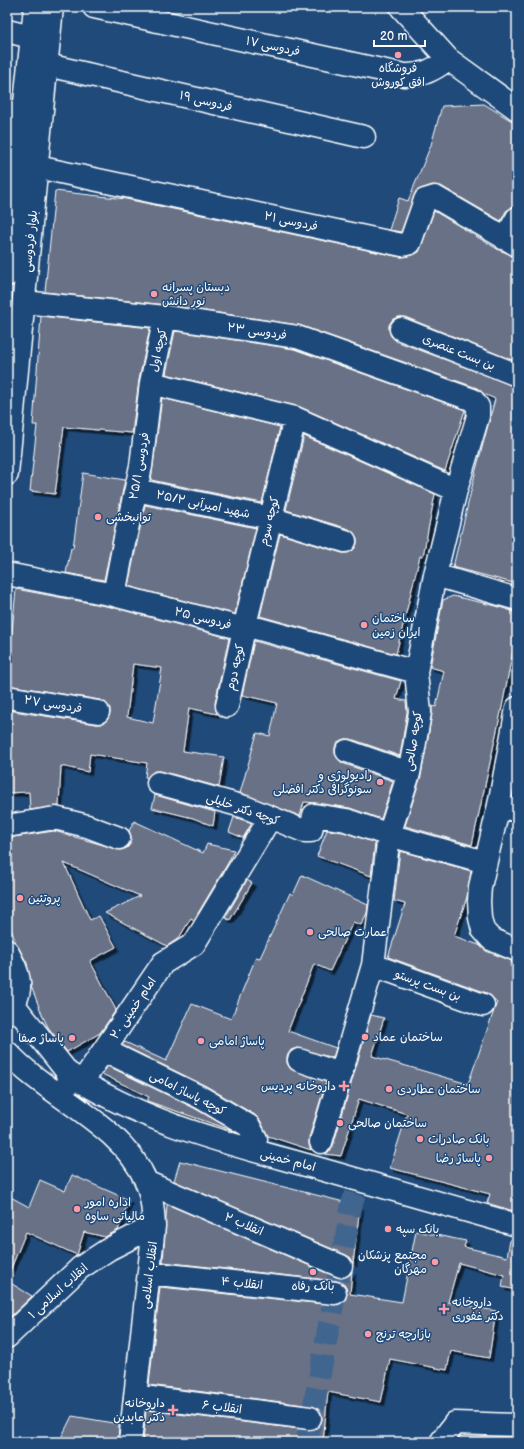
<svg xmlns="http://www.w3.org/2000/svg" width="524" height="1449" font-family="'Balsamiq Sans','Playpen Sans Arabic',sans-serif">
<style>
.building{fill:#677186;stroke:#fff;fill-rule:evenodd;filter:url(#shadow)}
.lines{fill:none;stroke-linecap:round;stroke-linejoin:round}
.minor-tunnel{stroke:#41658e;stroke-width:22;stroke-dasharray:22 11;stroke-linecap:butt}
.minor-casing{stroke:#fff;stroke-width:25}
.major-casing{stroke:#fff;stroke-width:25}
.minor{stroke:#1f4a7a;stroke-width:22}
.major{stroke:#1f4a7a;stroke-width:22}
.poi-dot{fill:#ff9aa2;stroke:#1f4a7a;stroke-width:1.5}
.labels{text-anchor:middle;stroke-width:3;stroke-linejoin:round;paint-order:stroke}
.street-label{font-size:12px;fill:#fff;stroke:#1f4a7a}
.poi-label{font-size:12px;fill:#fff;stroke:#1f4a7a;text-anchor:start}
</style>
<defs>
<filter id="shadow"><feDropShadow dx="3.5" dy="3.5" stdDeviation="0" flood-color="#0009"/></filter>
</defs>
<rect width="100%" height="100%" fill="#1f4a7a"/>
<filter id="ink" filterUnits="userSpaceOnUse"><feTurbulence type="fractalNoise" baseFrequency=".025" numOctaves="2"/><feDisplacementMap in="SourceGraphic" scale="8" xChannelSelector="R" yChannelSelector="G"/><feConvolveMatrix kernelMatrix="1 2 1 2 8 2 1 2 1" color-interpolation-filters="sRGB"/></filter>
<g filter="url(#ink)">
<path class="building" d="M484,104L517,124V200L513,207L506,211L501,221L441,186L432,185L416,191L401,232L389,230L399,198L408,201L431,145L442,106Z
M55,191L126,199L400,257L413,255L419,252L434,211L499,250L517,257V362L405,317H399L393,319L389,325V330L391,336L396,341L517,387V584L453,567L476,470L495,399L484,394L477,388L299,325L166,305L45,292Z
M41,316L150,328L139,380L132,433L64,427L55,494L30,491L37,425H33Z
M175,331L294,349L465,410L445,471L300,407L166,374Z
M162,398L280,427L262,503L151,480Z
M304,436L435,494L423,556H420L396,654L260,616L280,534L342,553H348L353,550L357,544V538L354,533L349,529L286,510Z
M83,473L125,480L104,580L66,573L71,548H73Z
M145,505L256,528L235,614L128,586Z
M16,589L111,607L229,638L215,703L217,714L189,708L183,751L224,757L219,787L161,771H154L147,778L145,777L147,763L90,754L88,772L61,766L59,806L30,810L29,792L8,793L7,710L96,724H102L107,720L110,714V708L106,703L100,700L7,685ZM133,664L162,668L153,723L127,717Z
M453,596L496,606L512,611L517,615V630L501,712L472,845L405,826L421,776L432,714V706L436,707L444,671L430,667L443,600Z
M254,641L401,681L396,699L406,701L407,712L400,756L351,739H344L339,741L335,747V754L338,759L342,763L393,781L381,819L350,808L316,803L304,802L300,816L240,793L257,733L270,736L277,703L242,695Z
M155,795L215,812L213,826L193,818L152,808Z
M234,817L252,823L243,838L229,832Z
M134,821L203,853L207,844L234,850L228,863L194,920L191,918L179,938L167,946L105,913L140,896L64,863L90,920L99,916L116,947L90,961L116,1010L100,1033L67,1052L48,1027L43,1017L31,986L27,963L16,943L7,918V838L54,831L121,850L127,848L131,843V836L129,831Z
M327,830L343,832L375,843L371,876L317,856Z
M400,851L471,871L467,897L454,936L479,945L486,951L512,961L510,966L517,968V1212L487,1203L490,1194L390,1168L407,1114L359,1099L341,1156L325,1154L330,1151L333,1146L371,1015L384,1018L372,1056L468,1084L497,1002L487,993L388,957L405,904L394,901Z
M302,875L368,905L367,913L361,925L353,922L330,971L314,964L288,1031L336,1048L333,1058L297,1048L291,1050L287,1056V1063L290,1068L326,1082L309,1138V1145L311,1150L268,1136L260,1120L255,1115L206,1086L122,1045L125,1042L166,1061L192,1004L231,1019L256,957L260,958L290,893L293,895Z
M247,880L252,883L230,920L225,918Z
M108,1066L194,1108L234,1131L147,1101L149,1097L102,1074Z
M180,1161L360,1206L353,1264L351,1258L346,1255L174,1181Z
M72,1175L129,1200L118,1230L105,1237L84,1232L77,1255L26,1232L7,1278V1195L29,1207L40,1180L65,1191Z
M167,1204L336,1277L343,1278L349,1276L352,1271L350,1294L402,1302L416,1231L466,1241L464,1247L507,1257L510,1240L517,1241V1290L502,1287L504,1275L459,1263L448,1302L496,1311L489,1358L451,1351L447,1370L390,1359L381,1402L328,1392L323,1442H143L146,1410L308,1430H314L320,1426L322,1419L321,1413L318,1408L312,1406L149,1385L160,1287L334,1305H340L345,1301L347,1294L346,1288L343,1283L336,1281L163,1262Z
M7,1281L32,1296L7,1320Z
M72,1416L119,1424L118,1442H59Z"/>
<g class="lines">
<path class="minor-tunnel" d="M307,1442L352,1204L359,1180"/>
<defs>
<path id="minor" d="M94,7L404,75C422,76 434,70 448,59
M401,7L448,59L517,109
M7,31L31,37
M47,65L364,137
M7,110L24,113
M37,167L402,245L410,243L425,200L435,197L517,245
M505,239L517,218
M24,302L165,317L297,337L473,400L478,407V416L456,490L435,575L416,672L420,712L414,748L409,773L389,835L373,965L321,1142
M401,329L517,375
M151,383L295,418L456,490
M136,490L270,518L345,541
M7,574L114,595L244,629L245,625L416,672
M435,575L517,599
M114,595L125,538L141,466L151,383L165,317
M245,625L295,418
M7,697L98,712
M227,706L244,629
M517,708L499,805L480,887L479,901L480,918L483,930L491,939L517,950
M347,751L409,773
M158,783L245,807L304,831H311L314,815L346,820L389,835L485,862
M499,805L517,811
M7,826L55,818L87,826L119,838
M373,965L483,1005
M14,1005L68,1073L69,1081L66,1087
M104,1050L200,1097L249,1126L256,1139L252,1150
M7,1052C48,1097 121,1123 146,1181C152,1195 153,1211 154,1226L130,1442
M299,1060L340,1074
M68,1073C143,1123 227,1143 313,1167C381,1186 449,1205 517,1225
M82,1082L163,963L194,944L270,818
M146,1182L341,1266
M149,1273L335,1293
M7,1337L80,1268L109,1249L154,1226
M135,1396L310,1418
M441,1442L455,1423L517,1425"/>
<path id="major" d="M7,275L35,7
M7,474L52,7
M7,951C19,974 27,991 7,1013"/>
</defs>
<use href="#minor" class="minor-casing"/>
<use href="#major" class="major-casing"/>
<use href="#minor" class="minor"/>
<use href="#major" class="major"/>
</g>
</g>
<g class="poi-dot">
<circle cx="398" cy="55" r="4"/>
<circle cx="154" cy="294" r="4"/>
<circle cx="98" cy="517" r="4"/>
<circle cx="364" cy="625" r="4"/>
<circle cx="380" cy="782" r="4"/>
<circle cx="20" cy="898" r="4"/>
<circle cx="310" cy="932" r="4"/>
<circle cx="365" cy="1037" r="4"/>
<circle cx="72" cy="1038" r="4"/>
<circle cx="201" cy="1041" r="4"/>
<path d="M342 1080h4v4h4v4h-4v4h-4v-4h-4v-4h4z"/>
<circle cx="389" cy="1089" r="4"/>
<circle cx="340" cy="1123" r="4"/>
<circle cx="420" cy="1139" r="4"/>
<circle cx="489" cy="1158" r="4"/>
<circle cx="77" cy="1209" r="4"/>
<circle cx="388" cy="1229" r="4"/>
<circle cx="435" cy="1262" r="4"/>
<circle cx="313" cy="1272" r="4"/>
<path d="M442 1303h4v4h4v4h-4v4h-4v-4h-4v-4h4z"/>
<circle cx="368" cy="1334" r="4"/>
<path d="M171 1404h4v4h4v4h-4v4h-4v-4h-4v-4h4z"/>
</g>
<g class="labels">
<g class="street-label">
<text transform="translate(273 46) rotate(12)" y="4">فردوسی ۱۷</text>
<text transform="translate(206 101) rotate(13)" y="4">فردوسی ۱۹</text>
<text transform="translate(291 221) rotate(12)" y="4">فردوسی ۲۱</text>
<text transform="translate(30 241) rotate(-84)" y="4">بلوار فردوسی</text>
<text transform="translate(257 331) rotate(8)" y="4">فردوسی ۲۳</text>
<text transform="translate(158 350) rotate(-78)" y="4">کوچه اول</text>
<text transform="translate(459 352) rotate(22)" y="4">بن بست عنصری</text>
<text transform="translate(139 466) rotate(-80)" y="4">فردوسی ۲۵/۱</text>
<text transform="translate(203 504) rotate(12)" y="4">شهید امیرآبی ۲۵/۲</text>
<text transform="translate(269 521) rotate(-76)" y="4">کوچه سوم</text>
<text transform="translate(203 618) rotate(14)" y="4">فردوسی ۲۵</text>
<text transform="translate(235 667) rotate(-77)" y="4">کوچه دوم</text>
<text transform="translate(53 704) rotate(9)" y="4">فردوسی ۲۷</text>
<text transform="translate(413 741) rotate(-81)" y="4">کوچه صالحی</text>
<text transform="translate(243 809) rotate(19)" y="4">کوچه دکتر خلیلی</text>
<text transform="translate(428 985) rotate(20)" y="4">بن بست پرستو</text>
<text transform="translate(133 1008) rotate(-56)" y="4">امام خمینی ۲۰</text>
<text transform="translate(188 1093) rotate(27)" y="4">کوچه پاساژ امامی</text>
<text transform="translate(288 1160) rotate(15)" y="4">امام خمینی</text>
<text transform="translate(244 1224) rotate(23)" y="4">انقلاب ۲</text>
<text transform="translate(149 1275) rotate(-83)" y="4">انقلاب اسلامی</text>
<text transform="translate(242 1283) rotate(6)" y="4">انقلاب ۴</text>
<text transform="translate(58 1291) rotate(-42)" y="4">انقلاب اسلامی ۱</text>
<text transform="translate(222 1407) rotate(7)" y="4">انقلاب ۶</text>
</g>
<g class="poi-label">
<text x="398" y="72" text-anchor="middle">فروشگاه<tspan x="398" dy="14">افق کوروش</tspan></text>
<text x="162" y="291">دبستان پسرانه<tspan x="162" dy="14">نور دانش</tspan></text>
<text x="106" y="521">توانبخشی</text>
<text x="372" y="622">ساختمان<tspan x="372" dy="14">ایران زمین</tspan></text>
<text x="372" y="779" text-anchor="end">رادیولوژی و<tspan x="372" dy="14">سونوگرافی دکتر افضلی</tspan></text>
<text x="28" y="902">پروتئین</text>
<text x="318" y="936">عمارت صالحی</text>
<text x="373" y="1041">ساختمان عماد</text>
<text x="64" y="1042" text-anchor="end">پاساژ صفا</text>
<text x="209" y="1045">پاساژ امامی</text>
<text x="336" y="1090" text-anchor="end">داروخانه پردیس</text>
<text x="397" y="1093">ساختمان عطاردی</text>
<text x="348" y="1127">ساختمان صالحی</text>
<text x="428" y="1143">بانک صادرات</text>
<text x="481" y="1162" text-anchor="end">پاساژ رضا</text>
<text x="85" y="1206">اداره امور<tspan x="85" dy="14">مالیاتی ساوه</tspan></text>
<text x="396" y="1233">بانک سپه</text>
<text x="427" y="1259" text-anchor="end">مجتمع پزشكان<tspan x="427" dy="14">مهرگان</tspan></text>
<text x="313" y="1290" text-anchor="middle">بانک رفاه</text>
<text x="452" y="1306">داروخانه<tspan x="452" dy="14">دکتر غفوری</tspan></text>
<text x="376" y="1338">بازارچه ترنج</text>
<text x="165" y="1407" text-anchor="end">داروخانه<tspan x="165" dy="14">دکتر عابدین</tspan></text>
</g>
</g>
<rect width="524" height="1449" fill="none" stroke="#1f4a7a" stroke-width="24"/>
<rect x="12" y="12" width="500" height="1425" fill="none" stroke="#fff" stroke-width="1.5" filter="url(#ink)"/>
<path d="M374 40v6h51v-6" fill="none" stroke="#ffffff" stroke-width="2"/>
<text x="380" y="40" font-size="12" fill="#ffffff" stroke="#1f4a7a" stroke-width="3" paint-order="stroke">20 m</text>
</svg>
